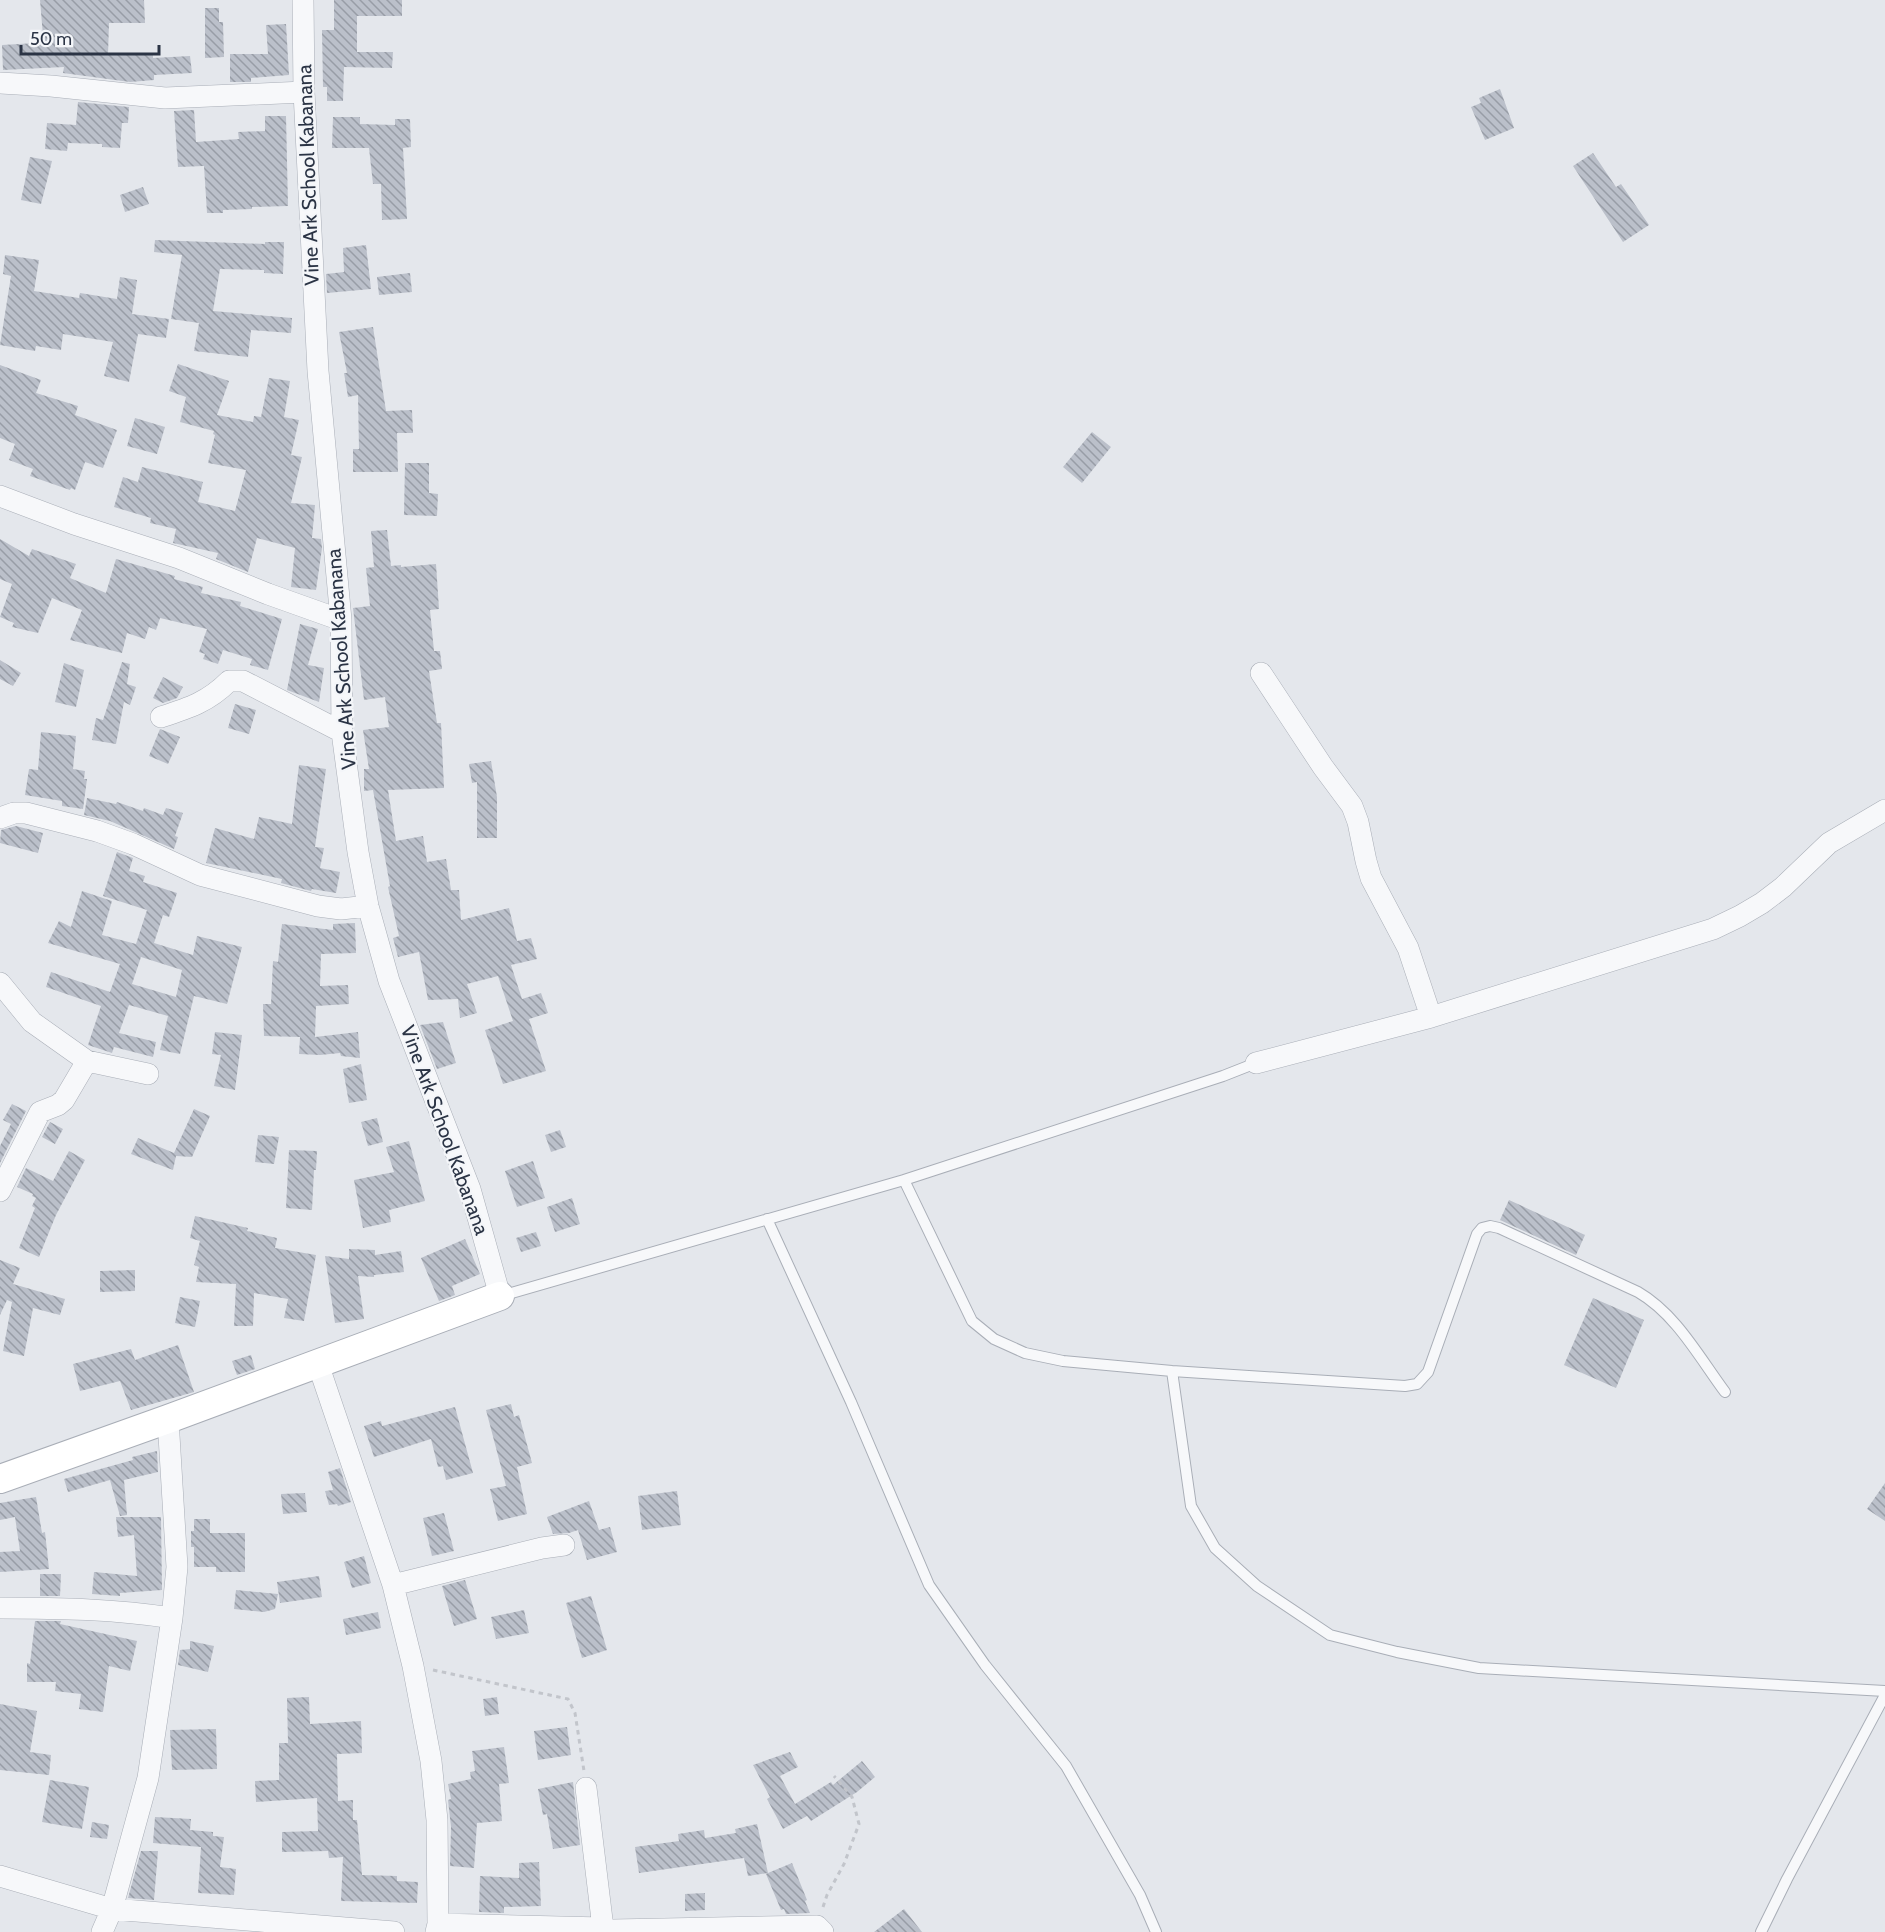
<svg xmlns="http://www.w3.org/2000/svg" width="1885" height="1932" font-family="Cabin,sans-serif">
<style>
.building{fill:url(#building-back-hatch);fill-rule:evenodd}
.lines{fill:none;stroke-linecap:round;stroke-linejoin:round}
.lane-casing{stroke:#a9aeb7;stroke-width:12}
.street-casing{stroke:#a9aeb7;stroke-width:22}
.secondary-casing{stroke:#a9aeb7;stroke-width:30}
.path{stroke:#c2c5cb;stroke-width:3;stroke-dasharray:4.5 4.5;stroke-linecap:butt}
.lane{stroke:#f7f8fa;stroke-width:10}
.street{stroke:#f7f8fa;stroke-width:21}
.secondary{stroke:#fff;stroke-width:28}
.labels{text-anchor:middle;stroke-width:4.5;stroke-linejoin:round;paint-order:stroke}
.street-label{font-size:20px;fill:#2b3445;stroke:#f4f6f9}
</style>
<defs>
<pattern id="building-back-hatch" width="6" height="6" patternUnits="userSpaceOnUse" patternTransform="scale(1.5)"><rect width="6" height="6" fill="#bbc0ca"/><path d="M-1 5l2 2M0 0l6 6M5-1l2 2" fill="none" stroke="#989da6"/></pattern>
</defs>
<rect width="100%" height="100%" fill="#e4e7ec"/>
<path class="building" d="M40,0H144L145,23H109L108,55L153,53V58L190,56L192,73L154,75V80L130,82L63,73L64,67L3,70L2,45L36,43V36H43Z
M334,0H402V16H357V52H393L392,68L344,67L343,101H327V87H323L322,30H334Z
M205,8H219V22H223L224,57L205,58Z
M286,24L289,75L251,78V82H230V54H268L266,25Z
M1500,89L1514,128L1485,140L1471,107L1481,103L1479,98Z
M78,102L129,107L128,123H122L120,148L102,147V144L68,143L67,151L45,149L47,123L76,125Z
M194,110L196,142L239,139L238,132L265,131V116H286L288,206L252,207V209L223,210V213H207L204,166L178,167L174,111Z
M333,117H360V124L395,125V119H410L411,147L403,148L407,219L382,220L381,184H373L369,148H332Z
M1593,153L1616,187L1621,184L1649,225L1623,242L1573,166Z
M30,157L52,161L41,204L21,200Z
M143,187L149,204L125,212L120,195Z
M155,240L265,244V242H284L283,274L264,273V270L220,269L213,311L292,318L291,333L251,330L248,357L194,351L199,323L171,319L182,255L154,252Z
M366,245L371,289L327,293L326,274L344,272L343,248Z
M5,255L39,260L34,291L79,298L80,293L117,299L120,277L137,280L132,314L169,319L166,338L138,334L129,382L104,376L113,342L63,334L61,350L36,346L35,351L0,345L11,276L3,274Z
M410,273L412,292L379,295L377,277Z
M373,327L386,411L412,410L413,433H397L398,472H353V449H359L358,395L348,397L344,373H347L339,332Z
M178,364L229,381L217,415L253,422L254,416L261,417L269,378L290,381L284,417L299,420L291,455L302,457L291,503L315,505L312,538L321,539L322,548L316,590L291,587L295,548L257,538L248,572L216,559L218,553L173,543L176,529L150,523L151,518L114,507L123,477L138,482L142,467L203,482L198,502L235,511L246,470L208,463L215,435L213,434L214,431L180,422L186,397L169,391Z
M0,365L41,380L36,393L78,406L75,415L117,430L103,468L85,462L75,490L71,488L70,490L30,476L33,469L9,460L15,444L0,438Z
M135,418L165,427L157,454L127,446Z
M1092,432L1111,447L1082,483L1063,467Z
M405,463H429V493L438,494L437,516L404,515Z
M387,530L391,566L401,565V567L436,564L439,609L430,610L434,651H440L442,669L429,671L437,723H441L444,788L388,790L396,841L423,836L427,862L446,859L451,890H459L461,920L509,908L517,941L531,938L537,959L511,965L522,999L541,993L548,1013L529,1019L546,1071L503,1084L485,1030L513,1021L498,976L467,984L477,1013L460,1018L458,999L428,1000L419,952L398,957L393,938L399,936L388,887L390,886L373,790L364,791V769H369L363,730L389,727L385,697L364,700L353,608L370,606L366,568L374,567L371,531Z
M0,539L29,556L32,549L76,564L70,578L106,593L116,559L175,576L174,579L203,587L201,593L241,602L240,606L282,619L268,670L250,665L252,659L223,650L218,664L203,659L205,654L199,652L207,629L160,618L156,630L149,627L145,639L127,633L122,653L70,640L82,610L52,598L38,633L12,627L14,623L0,617L12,584L0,579Z
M300,624L318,629L308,665L324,668L319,702L287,690Z
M0,660L21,673L13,686L0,679Z
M122,662L130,664L127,684L136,687L130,705L124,702L116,744L92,740L96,718L103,720Z
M64,663L84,670L76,707L55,702Z
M163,677L183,687L177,698L163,703L153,698Z
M235,704L256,710L249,734L228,728Z
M160,729L180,737L168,764L149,756Z
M41,732L76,736L73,769L85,771L84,779H87L83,809L62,806V801L25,795L29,769L38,770Z
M491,761L497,797V838H477V782L472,783L469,764Z
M299,765L326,769L315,847L324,848L320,868L340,872L336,893L312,889L311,891L281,883L282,879L206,863L215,828L254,839L259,817L292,824Z
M87,798L116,804L117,802L143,811L144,808L163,815L166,808L183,813L175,836L178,837L174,849L110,821L84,815Z
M16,826L43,833L38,853L0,843L1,830Z
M117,852L133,858L129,871L145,876L143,882L177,893L169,917L163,915L154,943L193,955L197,936L242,947L227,1004L194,996L180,1054L160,1050L168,1016L129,1005L119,1033L156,1042L153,1057L114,1047L112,1053L88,1045L101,1006L46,987L51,972L110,992L120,964L48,943L59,921L71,927L82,891L112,901L102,935L136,944L147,910L103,896ZM141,957L182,970L176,997L132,984Z
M355,923L356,953L321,954L320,986L348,985L349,1004L316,1006L315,1037L358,1032L360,1058L341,1056L340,1053L320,1055L299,1054L300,1037L264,1036L263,1004H271L273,961L278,962L282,924L333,930V924Z
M443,1022L456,1063L437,1069L420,1025Z
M215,1032L242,1035L235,1090L214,1086L221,1055L212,1054Z
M361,1064L367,1100L349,1103L343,1069Z
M12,1104L26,1111L0,1163V1146L11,1124L3,1120Z
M194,1109L210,1116L192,1157L176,1156L173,1170L131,1154L138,1138L174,1153Z
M377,1118L383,1142L368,1146L361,1122Z
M50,1122L63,1129L55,1144L42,1137Z
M560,1130L566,1147L551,1152L545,1135Z
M258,1135L279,1137L274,1164L255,1162Z
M409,1141L425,1201L389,1210L391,1222L363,1228L354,1180L394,1172L386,1147Z
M289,1150L317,1151L316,1170H314L312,1210L286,1208Z
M69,1151L85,1160L56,1215L39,1257L19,1248L35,1208L32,1206L36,1198L32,1196L33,1194L17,1187L26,1168L53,1181Z
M533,1161L545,1198L517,1207L505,1171Z
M572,1198L580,1224L555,1232L547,1207Z
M1509,1200L1585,1235L1576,1255L1500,1220Z
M195,1216L248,1228L247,1231L277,1238L275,1248L316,1255L304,1321L284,1318L288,1299L254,1293L253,1326H234L236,1284L196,1282L199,1267L194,1265L200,1241L190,1238Z
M536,1232L541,1246L521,1252L516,1238Z
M465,1239L480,1274L452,1286L455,1295L439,1301L421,1258Z
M349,1249L375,1250V1255L401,1251L404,1272L374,1275V1277L358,1276L364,1319L335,1323L325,1256L349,1259Z
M0,1260L20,1268L13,1284L65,1299L60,1315L33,1308L24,1356L3,1351L12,1302L7,1300L0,1315Z
M135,1270V1291L100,1292V1271Z
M180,1297L200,1301L195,1327L175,1323Z
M1593,1298L1644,1320L1616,1388L1564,1365Z
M178,1345L194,1392L131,1410L120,1381L80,1391L73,1364L131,1349L135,1360Z
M251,1355L255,1369L237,1375L232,1361Z
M511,1404L514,1417L519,1415L532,1463L517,1467L527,1514L498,1521L490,1489L506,1486L486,1410Z
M455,1407L473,1473L446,1480L443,1466L438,1467L431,1439L374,1457L364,1426L381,1421L382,1426Z
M157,1451L158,1472L124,1480L127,1515L120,1516L110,1480L68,1492L64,1479L133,1460L132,1457Z
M340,1468L351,1502L338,1506L337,1504L329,1505L325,1491L333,1490L328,1472Z
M1885,1483V1521L1867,1509Z
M677,1491L681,1525L642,1530L638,1496Z
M305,1493L307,1512L283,1514L281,1494Z
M36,1497L42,1533L45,1532L49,1569L0,1572V1552L20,1551L15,1517L0,1520V1503Z
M589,1501L599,1530L610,1527L617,1552L587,1560L578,1530L569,1533L553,1534L547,1517Z
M444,1513L454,1551L432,1556L423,1518Z
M116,1517H161L162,1590L120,1593V1596L92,1594L94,1572L137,1576L134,1535L118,1537Z
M194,1519H210V1533H245V1572H216V1567H194V1547H191V1531H194Z
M364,1556L371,1583L352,1588L344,1562Z
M40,1574H61L60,1596H40Z
M319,1576L322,1597L280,1603L277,1582Z
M465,1580L477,1619L454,1626L442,1586Z
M236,1590L278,1594L275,1609L264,1612L234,1609Z
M591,1596L607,1650L582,1658L566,1603Z
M524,1610L529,1633L496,1639L491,1617Z
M378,1612L381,1628L346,1635L343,1619Z
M35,1621H61L60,1624L137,1641L130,1671L109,1666L103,1712L79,1709L81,1694L55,1691L56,1682H27V1663L30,1664Z
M190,1641L214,1646L208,1672L178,1665L180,1650L190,1649Z
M309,1697L310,1724L361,1721L362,1753L337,1754L338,1801L353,1800V1820H357L362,1875L397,1876V1881L418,1882L417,1903L341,1901L343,1857L329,1858L328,1851L282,1852V1832L318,1831L317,1798L256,1802L255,1781L279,1780V1743H288L287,1698Z
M497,1697L499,1714L485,1716L483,1699Z
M0,1704L37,1711L30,1752L51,1755L49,1775L0,1770Z
M567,1727L571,1755L538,1760L534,1731Z
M216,1729L217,1769L172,1770L170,1730Z
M504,1747L509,1783L499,1784L502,1821L477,1823L474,1868L450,1866L451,1827L448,1800L451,1799L448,1784L471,1779L470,1772L475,1771L472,1751Z
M790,1752L798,1767L780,1776L795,1804L831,1782L833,1785L862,1761L875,1777L857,1792L811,1821L807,1816L783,1829L767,1799L770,1797L753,1765Z
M50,1780L89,1787L82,1829L42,1822Z
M573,1782L580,1845L553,1849L547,1814L543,1815L538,1789Z
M155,1817L191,1819L190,1830L213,1832V1836L224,1837L220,1867L236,1869L234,1895L198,1893L201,1847L153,1843Z
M92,1822L109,1825L107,1839L90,1837Z
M757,1824L768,1873L792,1863L807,1900L805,1901L810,1913L786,1914L784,1909L781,1910L766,1874L768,1873L748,1876L744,1858L639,1873L635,1847L679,1841L678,1834L704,1830L705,1838L736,1833L735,1829Z
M141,1851H158L154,1900L128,1898Z
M539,1862L541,1906L504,1907V1913L479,1912L480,1876L519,1878V1863Z
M705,1893V1910L685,1911V1894Z
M904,1909L922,1932H874Z"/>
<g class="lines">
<defs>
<path id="lane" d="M904,1180L1223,1076L1256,1063
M767,1219L851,1402L929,1585L985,1665L1066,1766L1140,1895L1156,1932
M501,1296L904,1180L972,1321L994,1339L1025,1353L1063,1361L1172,1371L1405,1386L1417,1384L1428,1372L1477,1234L1482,1228L1490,1226L1499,1228L1638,1292C1676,1314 1699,1357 1725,1392
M1172,1371L1191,1506L1215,1548L1257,1586L1330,1635L1397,1652L1479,1668L1885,1691
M1761,1932L1787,1879L1885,1695"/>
<path id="street" d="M303,0L304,92L318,371L341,620L342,732L358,852L368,906L389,981L470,1189L500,1296
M0,83L51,86L165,98L304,92
M0,496L74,524L179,558L268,594L341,620
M1261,673L1323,767L1352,806L1358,822L1366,861L1371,878L1408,948L1431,1017
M161,717C189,708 208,702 229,681H243L342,732
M0,818L14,813H26L97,831L133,844L200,875L318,906L341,909L368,906
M0,983L32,1022L87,1061L148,1074
M1256,1063L1431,1017L1713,929L1740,916L1762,903L1783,887L1829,843L1885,810
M0,1191L40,1112L58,1105L64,1100L87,1061
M318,1364L393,1585L413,1666L431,1761L437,1820L438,1924L436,1932
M393,1585L542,1548L564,1545
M0,1608C58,1608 115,1609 172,1618
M586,1788L603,1928
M0,1876L112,1909L394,1932
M438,1924L603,1928L613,1930L817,1926L823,1932
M102,1932L112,1909L148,1778L172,1618L177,1567L168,1419"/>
<path id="secondary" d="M0,1479L168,1419L500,1296"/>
</defs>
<use href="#lane" class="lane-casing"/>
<use href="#street" class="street-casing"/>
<use href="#secondary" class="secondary-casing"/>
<path class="path" d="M433,1670L568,1699L575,1713L584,1771
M823,1907L827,1895L844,1864L859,1824L852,1797L834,1776"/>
<use href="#lane" class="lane"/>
<use href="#street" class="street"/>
<use href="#secondary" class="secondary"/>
</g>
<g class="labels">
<g class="street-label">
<text transform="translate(308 175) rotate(-92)" y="7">Vine Ark School Kabanana</text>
<text transform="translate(341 659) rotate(-94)" y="7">Vine Ark School Kabanana</text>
<text transform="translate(445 1130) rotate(70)" y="7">Vine Ark School Kabanana</text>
</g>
</g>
<path d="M21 45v9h138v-9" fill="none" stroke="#2b3445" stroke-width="3"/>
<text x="30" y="45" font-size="18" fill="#2b3445" stroke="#f4f6f9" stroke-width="4.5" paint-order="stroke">50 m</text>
</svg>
